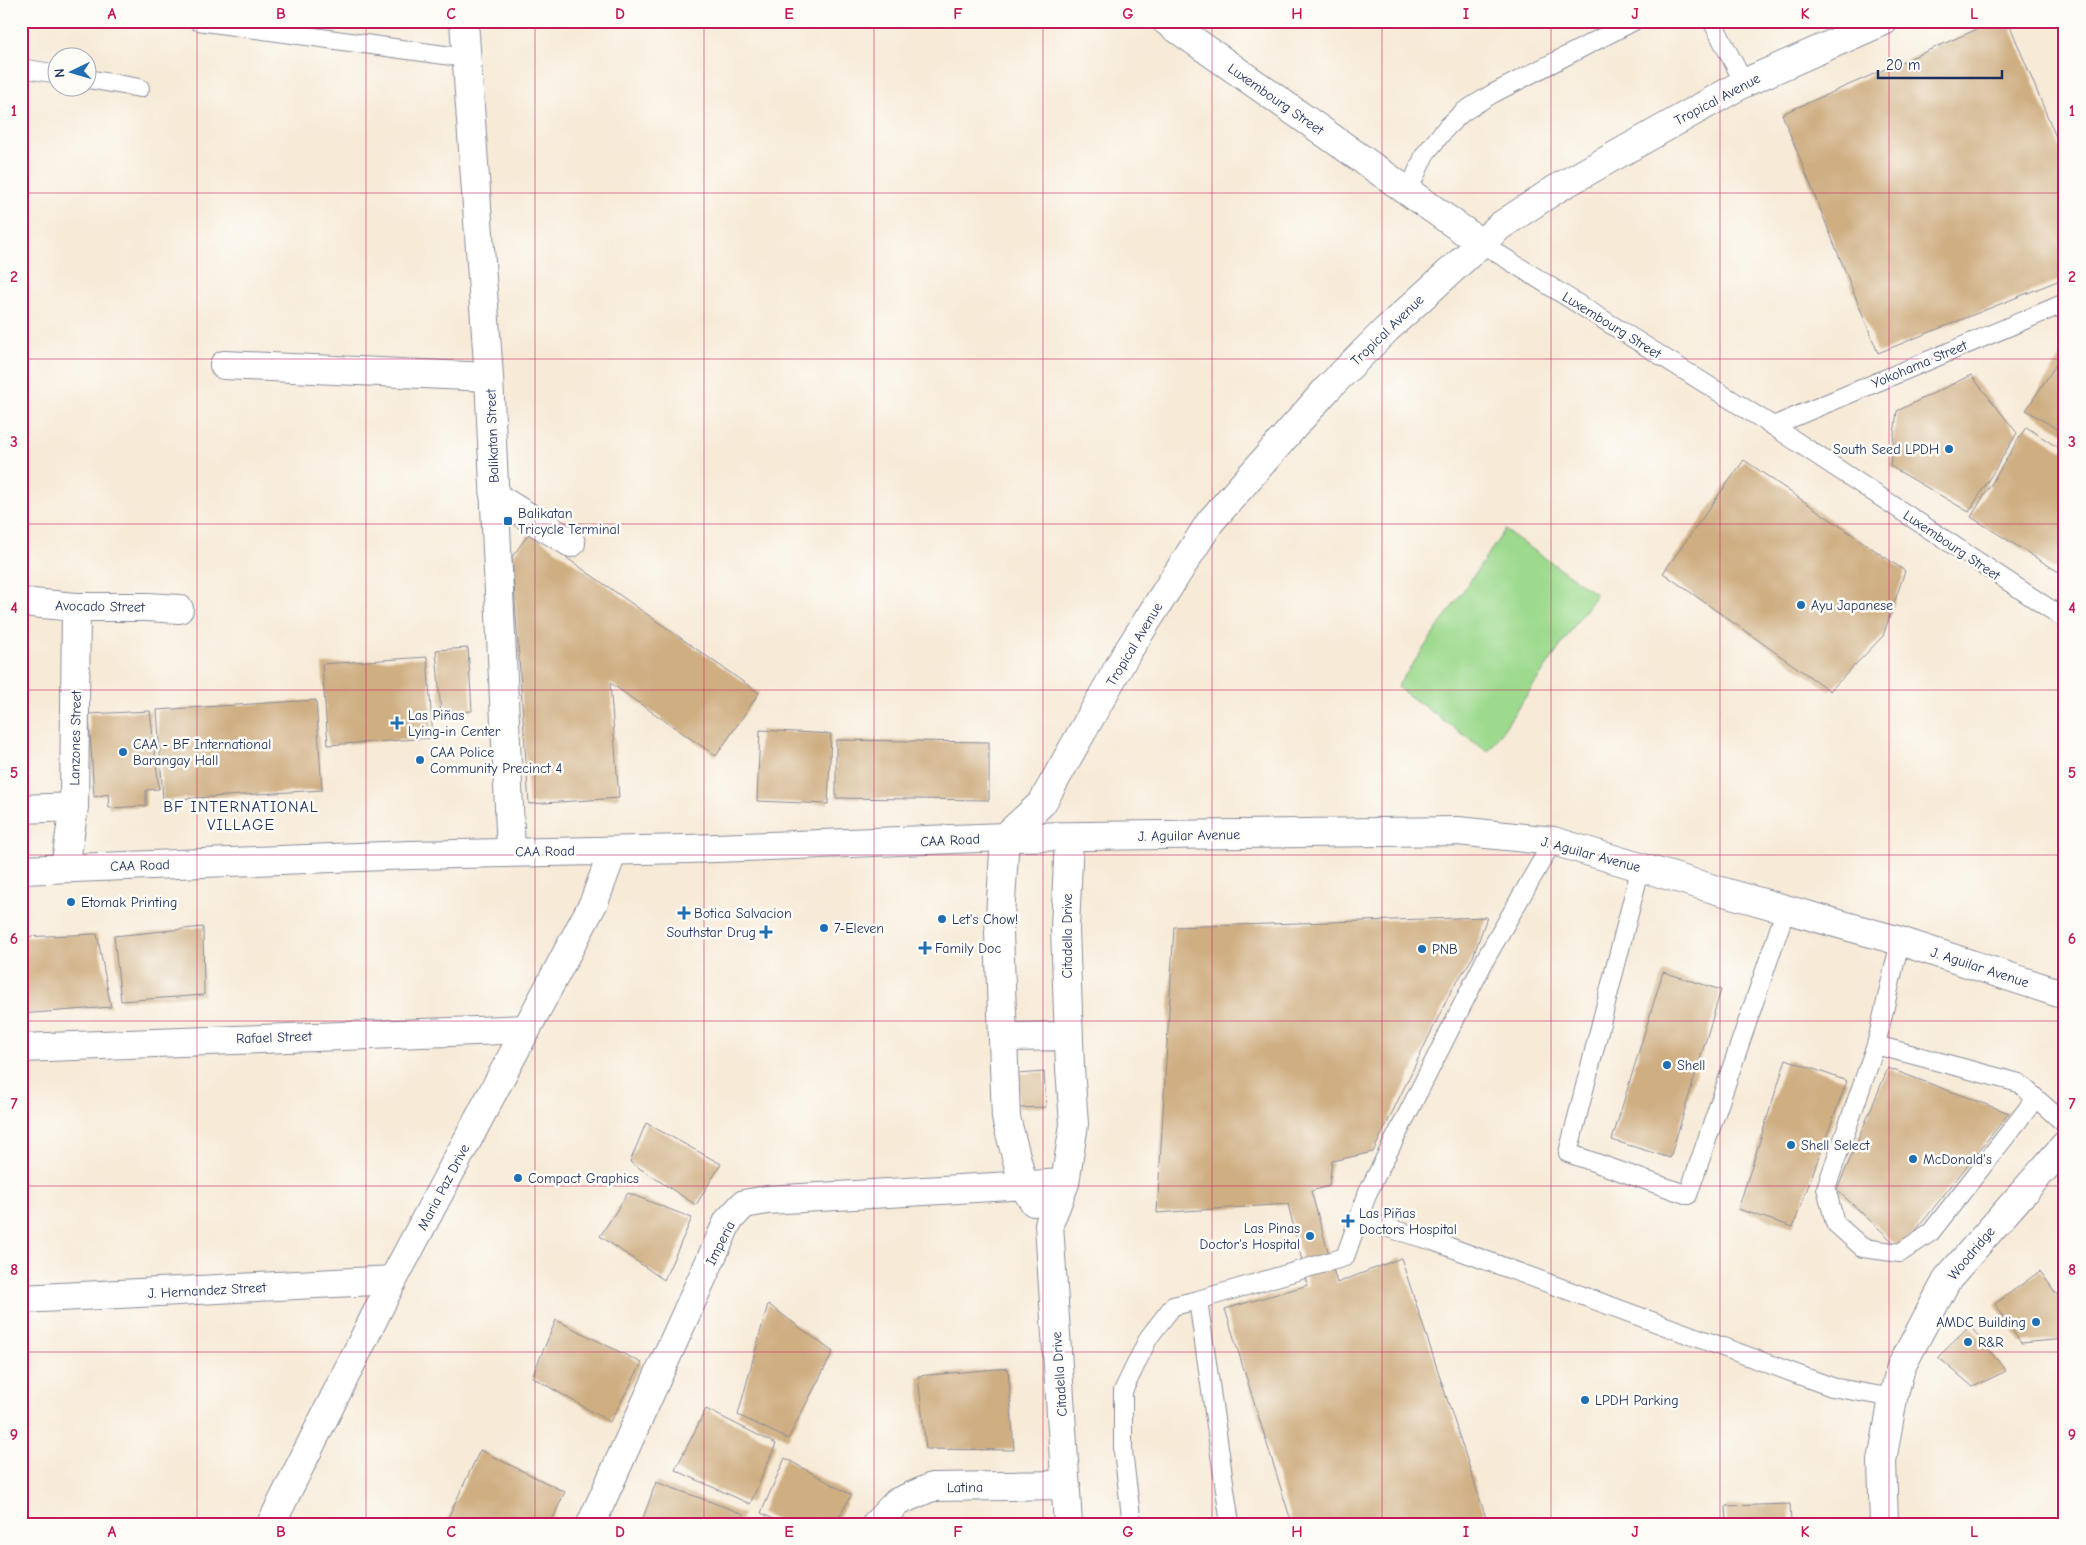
<svg xmlns="http://www.w3.org/2000/svg" width="2086" height="1545" font-family="'Comic Neue',sans-serif">
<style>
.green{fill:#9dda8e;stroke:#5c8476}
.building{fill:#cfae82}
.lines{fill:none;stroke-linecap:round;stroke-linejoin:round}
.lane-casing{stroke:#898c9a;stroke-width:20}
.street-casing{stroke:#898c9a;stroke-width:30}
.secondary-casing{stroke:#898c9a;stroke-width:30}
.lane{stroke:#fff;stroke-width:18}
.street{stroke:#fff;stroke-width:28}
.secondary{stroke:#fff;stroke-width:28}
.grid{fill:none;stroke:#c2185b;stroke-width:1;stroke-opacity:0.55}
.poi-dot{fill:#1f6fb2;stroke:#fdfcf7;stroke-width:2}
.labels{text-anchor:middle;stroke-width:5;stroke-linejoin:round;paint-order:stroke}
.street-label{font-size:14px;fill:#1b2f5e;stroke:#fdfcf7}
.poi-label{font-size:14px;fill:#1b2f5e;stroke:#fdfcf7;text-anchor:start}
.quarter-label{font-size:16px;letter-spacing:1px;fill:#1b2f5e;stroke:#fdfcf7}
.neatline{fill:none;stroke:#c2185b;stroke-width:2}
.grid-label{font-size:16px;text-anchor:middle;font-weight:bold;fill:#c2185b}
</style>
<rect width="100%" height="100%" fill="#fdfcf7"/>
<filter id="ink" filterUnits="userSpaceOnUse"><feTurbulence type="fractalNoise" baseFrequency=".02" numOctaves="2"/><feDisplacementMap in="SourceGraphic" scale="10" xChannelSelector="R" yChannelSelector="G"/><feConvolveMatrix kernelMatrix="1 2 1 2 8 2 1 2 1" color-interpolation-filters="sRGB"/></filter>
<filter id="wash" filterUnits="userSpaceOnUse"><feTurbulence type="fractalNoise" baseFrequency=".0096" numOctaves="4" result="noise"/><feDisplacementMap in="SourceGraphic" scale="20" xChannelSelector="R" yChannelSelector="G"/><feGaussianBlur stdDeviation="1.12" result="paint"/><feColorMatrix in="noise" values="0 0 0 0 0 0 0 0 0 0 0 0 0 0 0 0 0 1.4 0 .05"/><feComposite in="paint" operator="in"/></filter>
<g filter="url(#wash)">
<rect width="100%" height="100%" fill="#f7ead7"/>
<path class="green" d="M1505,530L1596,594L1488,752L1397,687Z"/>
<g id="blocks">
<path class="building" d="M1996,21H2008L2065,159V278L1878,353L1782,114Z
M2065,351V434L2026,410Z
M1971,375L2017,433L1969,512L1890,466L1897,411Z
M2026,427L2065,452V576L1971,517Z
M1744,460L1905,571L1883,636L1830,691L1663,573Z
M530,532L759,693L716,756L610,683L619,798L529,804L512,557Z
M468,648L472,711L441,714L436,650Z
M427,657L433,738L328,745L322,664Z
M316,700L322,790L163,800L157,710Z
M150,711L159,789L146,790V806L109,808L108,794L94,797L89,714Z
M760,730L831,734L828,804L757,801Z
M836,740L989,742V800L836,798Z
M1487,917L1473,957L1452,989L1373,1152L1332,1161L1329,1186L1311,1191L1337,1283L1401,1258L1488,1524H1292L1225,1309L1308,1285L1288,1204L1157,1213L1174,927Z
M203,927L204,995L121,1001L114,936Z
M97,934L111,1007L21,1014V937Z
M1663,972L1721,990L1670,1158L1612,1140Z
M1786,1059L1847,1081L1793,1227L1738,1209Z
M1888,1068L2009,1113L1901,1249L1837,1190Z
M1044,1072L1046,1107L1019,1108L1017,1074Z
M646,1123L721,1164L696,1205L630,1162Z
M628,1193L692,1218L664,1280L600,1236Z
M2040,1271L2065,1306V1339L2021,1343L1995,1304Z
M768,1304L833,1352L788,1439L738,1415Z
M556,1320L642,1363L610,1422L532,1377Z
M1970,1326L2006,1371L1973,1387L1938,1357Z
M1008,1368L1014,1450L926,1449L918,1376Z
M706,1409L776,1444L750,1504L675,1470Z
M480,1450L565,1492L550,1524H445Z
M785,1458L851,1495L835,1524H784L761,1513Z
M656,1482L744,1514L739,1524H641Z
M1790,1504L1791,1524H1727L1726,1506Z"/>
</g>
</g>
<g filter="url(#ink)">
<use href="#blocks" fill-opacity="0" stroke="#898c9a" stroke-width="1"/>
<g class="lines">
<defs>
<path id="lane" d="M198,21L466,58
M1712,21L1744,83
M21,68L58,74
M88,79L140,88
M1408,192L1425,154L1447,127L1463,112L1492,94L1634,21
M1481,243L1773,426L2065,619
M1773,426L2065,303
M1641,866L1568,1153L1688,1195L1786,909
M1900,941L1876,1045L2019,1083L2065,1124
M1876,1045L1826,1188L1835,1223L1863,1248L1900,1253L1931,1232L2036,1098
M1360,1220L1433,1241L1832,1387L1893,1398
M1132,1524L1123,1451V1391L1149,1337L1173,1306L1198,1300
M1230,1524L1198,1300L1345,1257L1368,1192L1487,956L1553,841"/>
<path id="street" d="M464,21L489,377L511,851
M1166,21L1481,243
M224,365L489,377
M494,496L571,543
M21,602L76,607H147L179,609
M21,809L74,807
M1005,837L999,933L1006,1118L1024,1187L1034,1202
M65,868L74,807L76,607
M1004,1037L1069,1036
M21,1048L527,1029
M271,1524L393,1280
M591,1524L728,1221L744,1204L767,1200L1065,1183
M876,1524L897,1502L932,1487L1066,1485
M1068,1524L1049,1224L1065,1183L1074,1124L1070,1068L1065,929L1069,837
M1884,1524L1882,1461L1893,1398L1901,1367L1948,1278L2065,1145"/>
<path id="secondary" d="M1005,837L1042,803L1126,654L1210,522L1327,389L1387,329L1500,226L1556,189L1744,83L1884,21
M21,870L411,855L688,849L1005,837L1458,831L1553,841L1717,890L1900,941L2065,995
M21,1299L393,1280L594,902L613,851"/>
</defs>
<use href="#lane" class="lane-casing"/>
<use href="#street" class="street-casing"/>
<use href="#secondary" class="secondary-casing"/>
<use href="#lane" class="lane"/>
<use href="#street" class="street"/>
<use href="#secondary" class="secondary"/>
</g>
</g>
<path class="grid" d="M197,21V1524M366,21V1524M535,21V1524M704,21V1524M874,21V1524M1043,21V1524M1212,21V1524M1382,21V1524M1551,21V1524M1720,21V1524M1889,21V1524M21,193H2065M21,359H2065M21,524H2065M21,690H2065M21,855H2065M21,1021H2065M21,1186H2065M21,1352H2065"/>
<g class="poi-dot">
<circle cx="1949" cy="449" r="5"/>
<rect x="503" y="516" width="10" height="10" rx="2.5"/>
<circle cx="1801" cy="605" r="5"/>
<path d="M394.5 715.5h5v5h5v5h-5v5h-5v-5h-5v-5h5z"/>
<circle cx="123" cy="752" r="5"/>
<circle cx="420" cy="760" r="5"/>
<circle cx="71" cy="902" r="5"/>
<path d="M681.5 905.5h5v5h5v5h-5v5h-5v-5h-5v-5h5z"/>
<circle cx="942" cy="919" r="5"/>
<circle cx="824" cy="928" r="5"/>
<path d="M763.5 924.5h5v5h5v5h-5v5h-5v-5h-5v-5h5z"/>
<path d="M922.5 940.5h5v5h5v5h-5v5h-5v-5h-5v-5h5z"/>
<circle cx="1422" cy="949" r="5"/>
<circle cx="1667" cy="1065" r="5"/>
<circle cx="1791" cy="1145" r="5"/>
<circle cx="1913" cy="1159" r="5"/>
<circle cx="518" cy="1178" r="5"/>
<path d="M1345.5 1213.5h5v5h5v5h-5v5h-5v-5h-5v-5h5z"/>
<circle cx="1310" cy="1236" r="5"/>
<circle cx="2036" cy="1322" r="5"/>
<circle cx="1968" cy="1342" r="5"/>
<circle cx="1585" cy="1400" r="5"/>
</g>
<g class="labels">
<g class="street-label">
<text transform="translate(1276 99) rotate(35)" y="5">Luxembourg Street</text>
<text transform="translate(1717 99) rotate(-28)" y="5">Tropical Avenue</text>
<text transform="translate(1612 325) rotate(32)" y="5">Luxembourg Street</text>
<text transform="translate(1387 330) rotate(-44)" y="5">Tropical Avenue</text>
<text transform="translate(1919 364) rotate(-23)" y="5">Yokohama Street</text>
<text transform="translate(492 436) rotate(-92)" y="5">Balikatan Street</text>
<text transform="translate(1952 545) rotate(34)" y="5">Luxembourg Street</text>
<text transform="translate(100 606) rotate(1)" y="5">Avocado Street</text>
<text transform="translate(1134 644) rotate(-59)" y="5">Tropical Avenue</text>
<text transform="translate(75 738) rotate(-89)" y="5">Lanzones Street</text>
<text transform="translate(1189 835) rotate(-1)" y="5">J. Aguilar Avenue</text>
<text transform="translate(950 840) rotate(-3)" y="5">CAA Road</text>
<text transform="translate(545 851) rotate(-1)" y="5">CAA Road</text>
<text transform="translate(1591 854) rotate(15)" y="5">J. Aguilar Avenue</text>
<text transform="translate(140 865) rotate(-2)" y="5">CAA Road</text>
<text transform="translate(1067 936) rotate(-90)" y="5">Citadella Drive</text>
<text transform="translate(1980 967) rotate(18)" y="5">J. Aguilar Avenue</text>
<text transform="translate(274 1037) rotate(-2)" y="5">Rafael Street</text>
<text transform="translate(443 1187) rotate(-62)" y="5">Maria Paz Drive</text>
<text transform="translate(720 1243) rotate(-63)" y="5">Imperia</text>
<text transform="translate(1971 1253) rotate(-50)" y="5">Woodridge</text>
<text transform="translate(207 1290) rotate(-3)" y="5">J. Hernandez Street</text>
<text transform="translate(1059 1374) rotate(-94)" y="5">Citadella Drive</text>
<text transform="translate(965 1487) rotate(-1)" y="5">Latina</text>
</g>
<g class="poi-label">
<text x="1939" y="454" text-anchor="end">South Seed LPDH</text>
<text x="518" y="518">Balikatan<tspan x="518" dy="16">Tricycle Terminal</tspan></text>
<text x="1811" y="610">Ayu Japanese</text>
<text x="408" y="720">Las Piñas<tspan x="408" dy="16">Lying-in Center</tspan></text>
<text x="133" y="749">CAA - BF International<tspan x="133" dy="16">Barangay Hall</tspan></text>
<text x="430" y="757">CAA Police<tspan x="430" dy="16">Community Precinct 4</tspan></text>
<text x="81" y="907">Etomak Printing</text>
<text x="694" y="918">Botica Salvacion</text>
<text x="952" y="924">Let's Chow!</text>
<text x="834" y="933">7-Eleven</text>
<text x="756" y="937" text-anchor="end">Southstar Drug</text>
<text x="935" y="953">Family Doc</text>
<text x="1432" y="954">PNB</text>
<text x="1677" y="1070">Shell</text>
<text x="1801" y="1150">Shell Select</text>
<text x="1923" y="1164">McDonald's</text>
<text x="528" y="1183">Compact Graphics</text>
<text x="1359" y="1218">Las Piñas<tspan x="1359" dy="16">Doctors Hospital</tspan></text>
<text x="1300" y="1233" text-anchor="end">Las Pinas<tspan x="1300" dy="16">Doctor's Hospital</tspan></text>
<text x="2026" y="1327" text-anchor="end">AMDC Building</text>
<text x="1978" y="1347">R&amp;R</text>
<text x="1595" y="1405">LPDH Parking</text>
</g>
<g class="quarter-label">
<text x="241" y="812">BF INTERNATIONAL<tspan x="241" dy="18">VILLAGE</tspan></text>
</g>
</g>
<rect width="2086" height="1545" fill="none" stroke="#fdfcf7" stroke-width="55"/>
<g transform="translate(72 72) rotate(265)"><circle r="24" fill="#fdfcf7" stroke="#a3aaba"/>
<path d="M0-4L9 19L0 12L-9 19Z" fill="#1f6fb2"/>
<text y="-8" font-size="14" font-weight="bold" text-anchor="middle" fill="#1b2f5e">N</text>
</g>
<path d="M1878 70v8h124v-8" fill="none" stroke="#1b2f5e" stroke-width="2.5"/>
<text x="1886" y="70" font-size="15" fill="#1b2f5e" stroke="#fdfcf7" stroke-width="4" paint-order="stroke">20 m</text>
<rect x="28" y="28" width="2030" height="1490" class="neatline"/>
<g class="grid-label">
<text x="112" y="19">A</text>
<text x="281" y="19">B</text>
<text x="451" y="19">C</text>
<text x="620" y="19">D</text>
<text x="789" y="19">E</text>
<text x="958" y="19">F</text>
<text x="1128" y="19">G</text>
<text x="1297" y="19">H</text>
<text x="1466" y="19">I</text>
<text x="1635" y="19">J</text>
<text x="1805" y="19">K</text>
<text x="1974" y="19">L</text>
<text x="14" y="116">1</text>
<text x="2072" y="116">1</text>
<text x="14" y="282">2</text>
<text x="2072" y="282">2</text>
<text x="14" y="447">3</text>
<text x="2072" y="447">3</text>
<text x="14" y="613">4</text>
<text x="2072" y="613">4</text>
<text x="14" y="778">5</text>
<text x="2072" y="778">5</text>
<text x="14" y="944">6</text>
<text x="2072" y="944">6</text>
<text x="14" y="1109">7</text>
<text x="2072" y="1109">7</text>
<text x="14" y="1275">8</text>
<text x="2072" y="1275">8</text>
<text x="14" y="1440">9</text>
<text x="2072" y="1440">9</text>
<text x="112" y="1537">A</text>
<text x="281" y="1537">B</text>
<text x="451" y="1537">C</text>
<text x="620" y="1537">D</text>
<text x="789" y="1537">E</text>
<text x="958" y="1537">F</text>
<text x="1128" y="1537">G</text>
<text x="1297" y="1537">H</text>
<text x="1466" y="1537">I</text>
<text x="1635" y="1537">J</text>
<text x="1805" y="1537">K</text>
<text x="1974" y="1537">L</text>
</g>
</svg>
